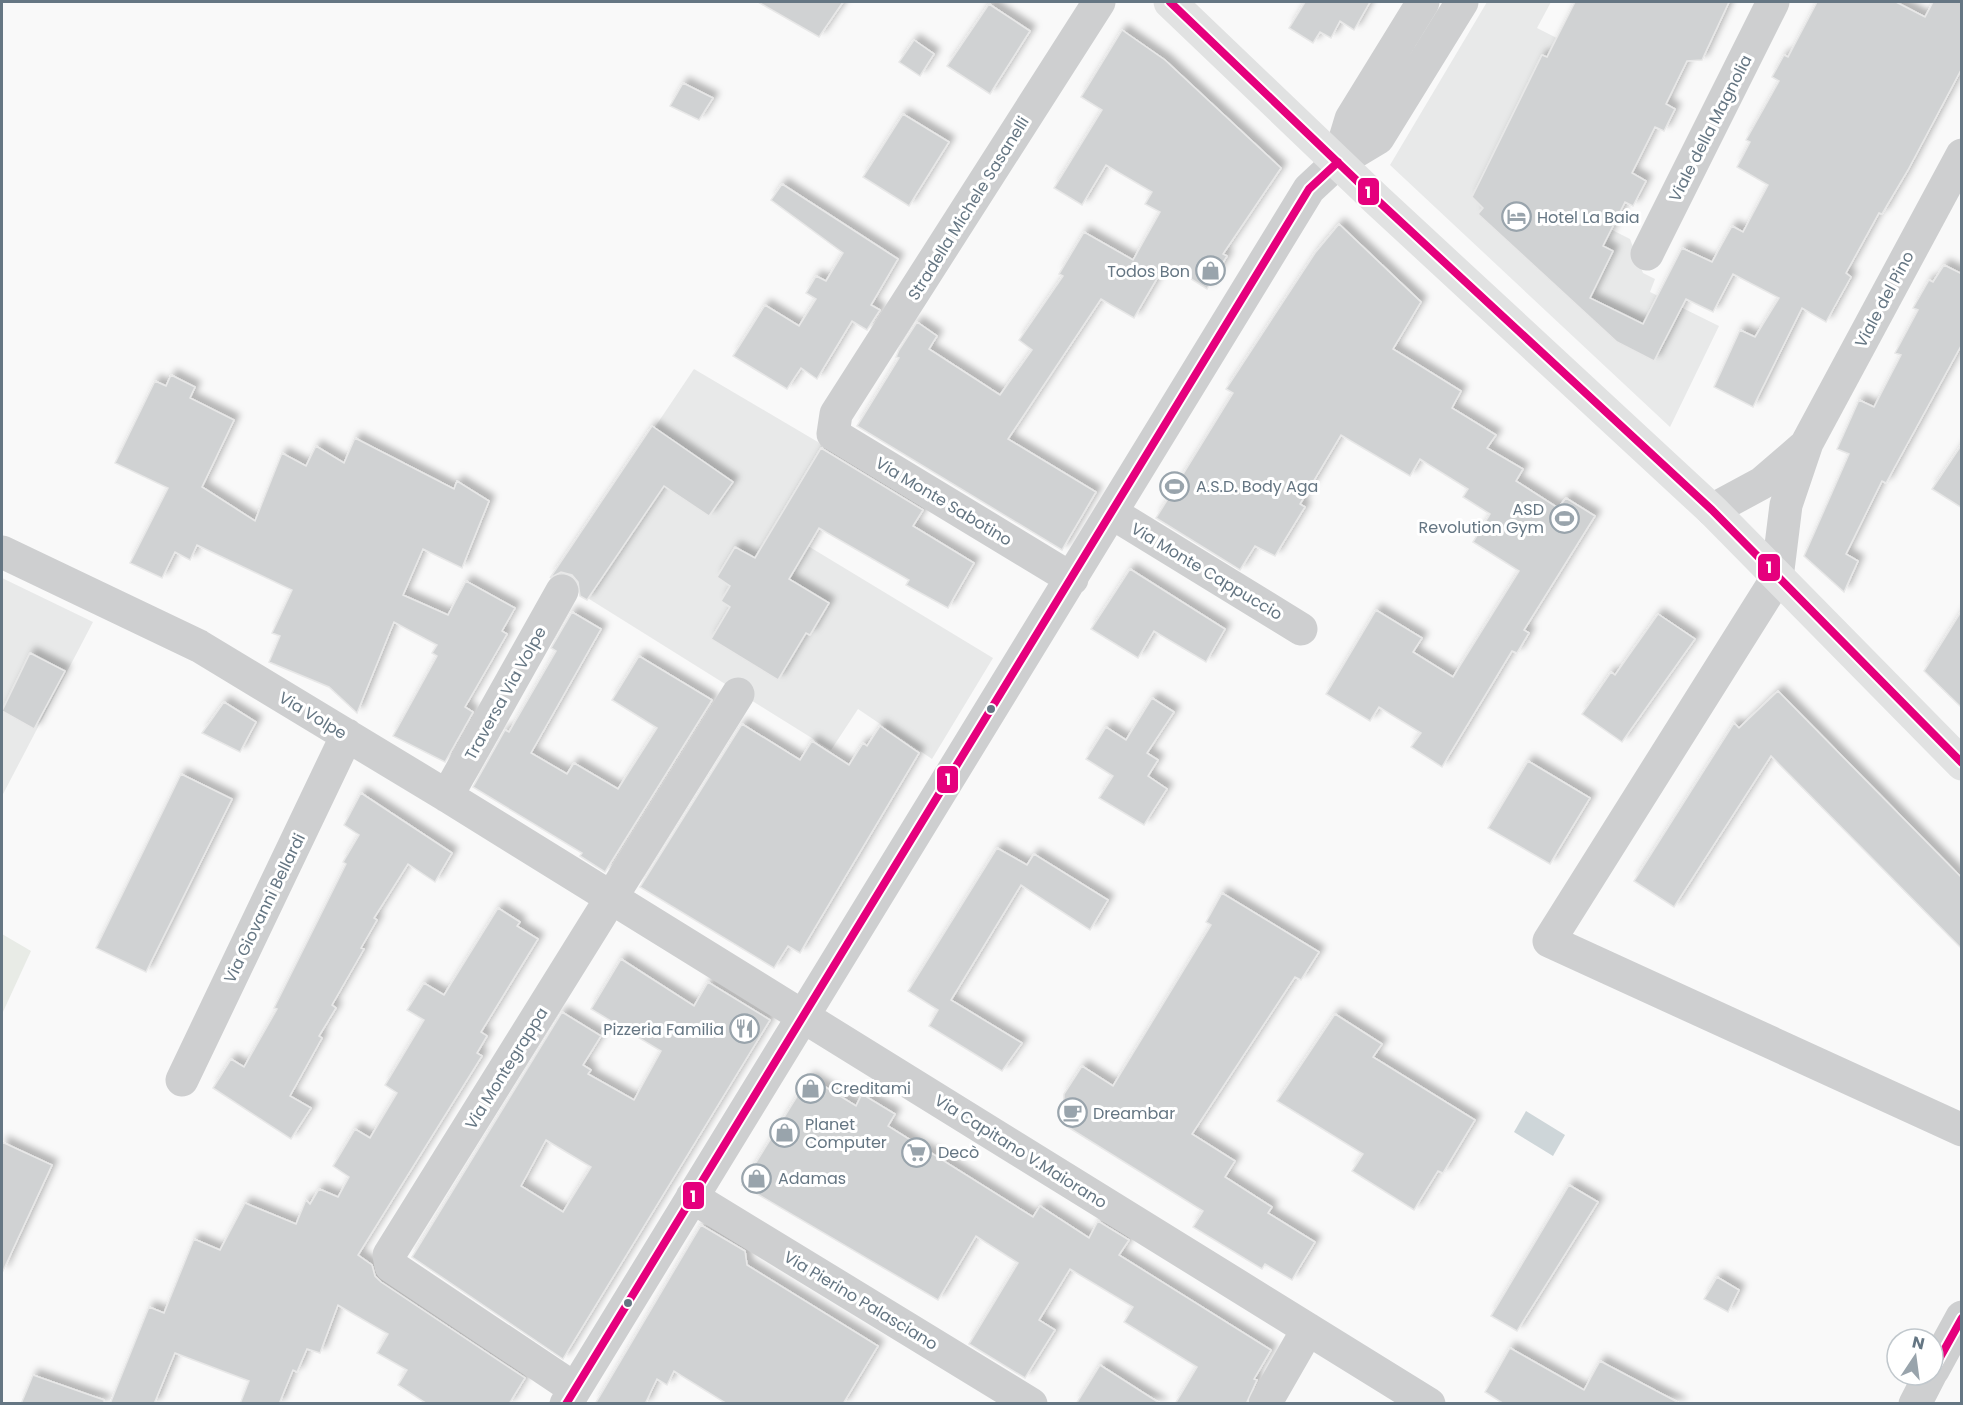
<svg xmlns="http://www.w3.org/2000/svg" width="1963" height="1405" font-family="Poppins,sans-serif">
<style>
.built{fill:#e8e9e9}
.green{fill:#e8ebe6}
.water{fill:#ced6d9}
.building{fill:#d0d2d3;stroke:#e8e8e8;stroke-width:1.5;fill-rule:evenodd;filter:url(#shadow)}
.lines{fill:none;stroke-linecap:round;stroke-linejoin:round}
.street{stroke:#cecfd0;stroke-width:33}
.secondary{stroke:#e1e2e2;stroke-width:33}
.bus-1-casing{stroke:#fff;stroke-width:12}
.bus-1{stroke:#e5007d;stroke-width:8}
.bus-dot{fill:#657683;stroke:#fff;stroke-width:2}
.labels{text-anchor:middle;stroke-width:6;stroke-linejoin:round;paint-order:stroke}
.street-label{font-size:16px;fill:#657683;stroke:#fff}
.poi-label{font-size:16px;fill:#657683;stroke:#fff;text-anchor:start}
.line-badge{stroke:#fff;stroke-width:2}
.badge-label{font-size:16px;text-anchor:middle;font-weight:bold;fill:#fff}
</style>
<defs>
<filter id="shadow"><feDropShadow dx="5.5" dy="-5.5" stdDeviation="3" flood-color="#0004"/></filter>
</defs>
<rect width="100%" height="100%" fill="#f9f9f9"/>
<path class="built" d="M1487,2H1551L1537,28L1608,64L1543,195L1630,239L1643,273L1655,279L1650,292L1719,326L1670,427L1390,165Z
M694,369L823,445L775,526L993,658L932,759L858,709L831,750L554,577Z
M2,578L93,622L2,796Z"/>
<path class="green" d="M2,934L31,951L2,1014Z"/>
<path class="water" d="M1526,1111L1565,1135L1553,1156L1514,1132Z"/>
<path class="building" d="M758,2H843L819,37Z
M1305,2H1370L1354,30L1340,21L1331,38L1320,32L1313,43L1289,28Z
M1575,2H1729L1702,60L1687,61L1666,104L1675,109L1664,131L1655,127L1632,173L1646,181L1633,206L1625,202L1603,246L1613,251L1590,298L1643,324L1682,248L1712,262L1732,226L1743,232L1768,185L1737,167L1750,142L1746,140L1779,81L1772,77L1784,55L1788,57L1817,2H1896L1925,17L1933,2H1962V68L1908,170L1882,214L1879,213L1846,273L1851,277L1826,322L1802,308L1753,407L1714,387L1740,330L1755,337L1779,298L1733,274L1713,312L1686,299L1654,361L1617,342L1478,214L1483,208L1472,197L1542,55L1547,57Z
M989,4L1030,31L990,94L947,66Z
M1122,30L1165,60L1281,168L1223,254L1227,256L1207,289L1166,263L1134,318L1101,299L1008,439L1096,492L1062,550L857,426L899,358L896,357L899,350L917,322L937,336L929,349L1000,395L1032,350L1019,340L1063,276L1059,274L1084,232L1133,260L1160,212L1145,204L1152,192L1106,165L1082,205L1054,188L1102,110L1081,97Z
M914,40L934,54L920,76L899,62Z
M683,83L713,98L699,120L670,106Z
M903,114L949,142L909,206L863,177Z
M782,184L898,259L871,305L880,310L867,330L852,321L817,379L801,368L787,389L733,356L765,305L799,326L816,299L806,293L816,276L826,281L843,253L771,200Z
M1339,224L1421,302L1393,349L1461,391L1452,408L1496,435L1487,448L1523,469L1516,481L1558,508L1566,498L1595,516L1524,630L1529,633L1517,653L1512,651L1442,767L1411,747L1421,733L1379,707L1370,721L1326,694L1376,610L1422,638L1413,652L1453,677L1519,571L1473,542L1490,514L1463,497L1468,489L1420,459L1410,476L1341,435L1300,504L1305,507L1275,556L1255,546L1240,570L1156,518L1233,393L1226,389L1315,253Z
M1944,265L1962,274V344L1886,483L1882,481L1846,554L1858,561L1844,592L1804,556L1849,454L1837,449L1859,400L1874,407L1901,355L1895,353L1918,310L1913,308L1929,280L1933,282Z
M171,375L195,387L190,398L234,420L202,487L255,521L282,453L306,466L316,446L344,463L355,438L454,489L457,481L489,501L462,568L423,549L403,595L448,615L466,581L515,608L502,631L507,634L465,707L473,712L445,762L393,736L437,656L432,653L437,645L394,622L357,713L329,687L269,662L280,636L272,633L292,590L197,545L190,560L175,552L162,578L130,563L168,488L115,463L155,381L166,386Z
M652,426L733,482L709,516L664,486L587,600L580,596L578,582L572,575L561,572L550,578Z
M1962,444V508L1932,489Z
M821,448L923,510L913,526L974,563L948,608L906,585L909,580L819,528L789,579L829,603L810,635L806,633L778,680L711,639L730,607L721,601L730,586L717,577L735,547L755,558Z
M1130,569L1225,629L1206,662L1154,631L1138,658L1091,629Z
M1962,610V708L1924,671Z
M572,612L601,629L531,753L567,774L574,763L618,789L657,728L612,700L639,656L712,700L605,872L580,856L582,853L473,787L505,730L509,732L556,651L551,648Z
M1658,614L1695,639L1622,742L1582,714L1611,672L1615,675Z
M30,653L65,671L34,729L2,711Z
M1778,691L1962,878V949L1771,756L1674,907L1634,881L1734,723L1739,728Z
M1152,698L1174,712L1147,753L1158,760L1148,776L1167,789L1144,825L1099,798L1113,776L1086,759L1106,727L1126,740Z
M224,702L256,722L240,752L202,733Z
M742,724L800,760L812,741L849,765L863,743L867,746L880,726L919,753L800,953L788,946L774,968L640,887Z
M1528,761L1590,798L1550,864L1488,828Z
M181,774L232,799L146,972L96,948Z
M361,793L452,853L435,882L408,864L374,918L377,920L361,948L364,949L332,1005L336,1008L319,1036L322,1038L290,1096L311,1108L291,1139L213,1088L231,1059L244,1067L277,1009L274,1008L346,864L343,862L359,835L344,825Z
M997,848L1027,865L1034,854L1108,900L1090,930L1021,885L951,1000L1022,1043L1002,1071L929,1026L938,1010L908,991Z
M1222,893L1319,952L1301,980L1295,977L1192,1134L1235,1161L1225,1177L1272,1207L1268,1213L1315,1242L1292,1280L1265,1264L1262,1269L1193,1227L1203,1211L1063,1124L1064,1094L1082,1066L1113,1086L1211,925L1206,922Z
M498,908L520,922L517,926L538,939L481,1032L487,1036L477,1053L482,1056L358,1255L372,1265L375,1276L381,1282L525,1378L509,1404H427L398,1385L407,1370L377,1353L388,1334L338,1305L320,1353L307,1349L297,1372L293,1370L279,1404H240L249,1381L175,1353L154,1404H110L149,1307L164,1313L194,1239L220,1250L245,1203L296,1224L306,1200L310,1204L319,1189L338,1197L349,1177L333,1166L355,1129L370,1138L397,1093L385,1085L424,1020L407,1010L424,983L444,995Z
M621,959L694,1006L708,982L770,1020L563,1359L412,1257L562,1012L601,1036L583,1065L591,1070L588,1074L634,1100L661,1051L591,1009ZM546,1140L591,1167L563,1212L521,1186Z
M1335,1014L1382,1044L1373,1057L1475,1120L1443,1173L1438,1171L1414,1210L1352,1171L1363,1154L1277,1101Z
M809,1077L856,1106L862,1094L895,1114L888,1126L1033,1217L1040,1206L1089,1238L1098,1221L1129,1240L1119,1255L1271,1350L1254,1379L1257,1380L1246,1404H1175L1197,1367L1124,1322L1133,1307L1070,1269L1039,1320L1055,1330L1025,1378L969,1344L1018,1263L976,1236L938,1300L742,1185Z
M2,1142L52,1165L2,1273Z
M1569,1185L1598,1202L1517,1331L1491,1316Z
M701,1225L745,1251L747,1265L878,1346L843,1404H727L674,1371L667,1385L657,1379L645,1404H595Z
M1717,1277L1739,1290L1728,1312L1704,1299Z
M1510,1348L1584,1390L1600,1361L1681,1404H1504L1485,1392Z
M1100,1365L1161,1404H1076Z
M33,1375L104,1400V1404H21Z"/>
<g class="lines">
<path class="street" d="M1962,155L1807,443L1786,505L1777,578L1549,941L1962,1130
M1338,162L1351,119L1423,2
M1647,254L1773,2
M1712,510L1762,483L1806,445
M1112,513L1301,629
M2,552L199,646L447,796L1429,1404
M1072,579L833,434L836,414L1099,2
M447,796L562,591
M182,1080L347,735
M692,1197L1031,1404
M1933,1370L1962,1317
M575,1389L391,1266L389,1255L738,694
M566,1404L1309,189L1338,162L1378,138L1462,2
M1265,1404L1308,1329
M1915,1404L1930,1375"/>
<path class="secondary" d="M1170,2L1376,199L1712,510L1962,764"/>
<defs>
<path id="bus-1" d="M1170,2L1376,199L1712,510L1962,763
M1933,1370L1962,1318
M566,1404L1309,189L1338,162"/>
</defs>
<use href="#bus-1" class="bus-1-casing"/>
<use href="#bus-1" class="bus-1"/>
</g>
<defs>
<symbol id="hotel-ring" viewBox="-11 -11 22 22"><circle r="9.5" fill="#fff" stroke="#99a4ac" stroke-width="1.5"/><path d="M-6-4.5h1.5V1H6V5H4.5V3h-9V5H-6ZM-4 0a1.8 1.8 0 1 1 3.6 0ZM.5 0V-2.5h3Q6-2.5 6 0Z" fill="#99a4ac"/></symbol>
<symbol id="shop-ring" viewBox="-11 -11 22 22"><circle r="9.5" fill="#fff" stroke="#99a4ac" stroke-width="1.5"/><path d="M-5-2.5h2.3a2.7 3.5 0 0 1 5.4 0H5L5.5 6h-11ZM-1.5-2.5h3a1.5 2.3 0 0 0-3 0Z" fill="#99a4ac"/></symbol>
<symbol id="stadium-ring" viewBox="-11 -11 22 22"><circle r="9.5" fill="#fff" stroke="#99a4ac" stroke-width="1.5"/><path d="M0-5a6.5 5 0 1 0 0 10a6.5 5 0 1 0 0-10ZM-3.5-1.8h7v3.6h-7Z" fill="#99a4ac"/></symbol>
<symbol id="restaurant-ring" viewBox="-11 -11 22 22"><circle r="9.5" fill="#fff" stroke="#99a4ac" stroke-width="1.5"/><path d="M-5-6h1v4h1v-4h1v4h1v-4h1v5L-1.5 .5V6h-2V.5L-5-1ZM5-6V6H3V1.5H1.5Q1.5-4 5-6Z" fill="#99a4ac"/></symbol>
<symbol id="cafe-ring" viewBox="-11 -11 22 22"><circle r="9.5" fill="#fff" stroke="#99a4ac" stroke-width="1.5"/><path d="M-5.5-4.5H6V0H3Q3 3.5 0 3.5H-2.5Q-5.5 3.5-5.5 0ZM3-3.2v2h1.7v-2ZM-6 4.5H4V6H-6Z" fill="#99a4ac"/></symbol>
<symbol id="supermarket-ring" viewBox="-11 -11 22 22"><circle r="9.5" fill="#fff" stroke="#99a4ac" stroke-width="1.5"/><path d="M-6-5.5h2.5l.6 2H6L4.5 2H-2.5L-4.4-4H-6ZM-1.5 3.2a1.3 1.3 0 1 0 .1 0ZM3 3.2a1.3 1.3 0 1 0 .1 0Z" fill="#99a4ac"/></symbol>
</defs>
<g fill-rule="evenodd">
<use href="#hotel-ring" x="1500" y="200" width="33" height="33"/>
<use href="#shop-ring" x="1194" y="254" width="33" height="33"/>
<use href="#stadium-ring" x="1158" y="470" width="33" height="33"/>
<use href="#stadium-ring" x="1548" y="502" width="33" height="33"/>
<use href="#restaurant-ring" x="728" y="1012" width="33" height="33"/>
<use href="#shop-ring" x="794" y="1072" width="33" height="33"/>
<use href="#cafe-ring" x="1056" y="1096" width="33" height="33"/>
<use href="#shop-ring" x="768" y="1116" width="33" height="33"/>
<use href="#supermarket-ring" x="900" y="1136" width="33" height="33"/>
<use href="#shop-ring" x="740" y="1162" width="33" height="33"/>
</g>
<g class="bus-dot">
<circle cx="991" cy="709" r="5"/>
<circle cx="628" cy="1303" r="5"/>
</g>
<g class="labels">
<g class="street-label">
<text transform="translate(1710 128) rotate(-63)" y="6">Viale della Magnolia</text>
<text transform="translate(968 208) rotate(-58)" y="6">Stradella Michele Sasanelli</text>
<text transform="translate(1884 299) rotate(-62)" y="6">Viale del Pino</text>
<text transform="translate(944 501) rotate(31)" y="6">Via Monte Sabotino</text>
<text transform="translate(1207 571) rotate(31)" y="6">Via Monte Cappuccio</text>
<text transform="translate(505 693) rotate(-61)" y="6">Traversa Via Volpe</text>
<text transform="translate(313 715) rotate(31)" y="6">Via Volpe</text>
<text transform="translate(264 908) rotate(-64)" y="6">Via Giovanni Bellardi</text>
<text transform="translate(506 1068) rotate(-58)" y="6">Via Montegrappa</text>
<text transform="translate(1021 1151) rotate(32)" y="6">Via Capitano V.Maiorano</text>
<text transform="translate(861 1300) rotate(31)" y="6">Via Pierino Palasciano</text>
</g>
<g class="poi-label">
<text x="1537" y="223">Hotel La Baia</text>
<text x="1190" y="277" text-anchor="end">Todos Bon</text>
<text x="1196" y="492">A.S.D. Body Aga</text>
<text x="1544" y="515" text-anchor="end">ASD<tspan x="1544" dy="18">Revolution Gym</tspan></text>
<text x="724" y="1035" text-anchor="end">Pizzeria Familia</text>
<text x="831" y="1094">Creditami</text>
<text x="1093" y="1119">Dreambar</text>
<text x="805" y="1130">Planet<tspan x="805" dy="18">Computer</tspan></text>
<text x="938" y="1158">Decò</text>
<text x="778" y="1184">Adamas</text>
</g>
</g>
<g class="line-badge">
<rect x="1357" y="177" width="23" height="29" rx="6" fill="#e5007d"/>
<rect x="1757" y="553" width="24" height="29" rx="6" fill="#e5007d"/>
<rect x="936" y="765" width="23" height="29" rx="6" fill="#e5007d"/>
<rect x="682" y="1181" width="23" height="29" rx="6" fill="#e5007d"/>
</g>
<g class="badge-label">
<text x="1368" y="198">1</text>
<text x="1769" y="573">1</text>
<text x="948" y="785">1</text>
<text x="693" y="1202">1</text>
</g>
<rect width="1963" height="1405" fill="none" stroke="#657683" stroke-width="6"/>
<g transform="translate(1915 1357) rotate(13)"><circle r="28" fill="#ffffff" stroke="#c1c8cd" stroke-width="1.5"/>
<path d="M0-4.5L10 22L0 15L-10 22Z" fill="#99a4ac"/>
<text y="-9" font-size="16" font-weight="bold" text-anchor="middle" fill="#657683">N</text>
</g>
</svg>
